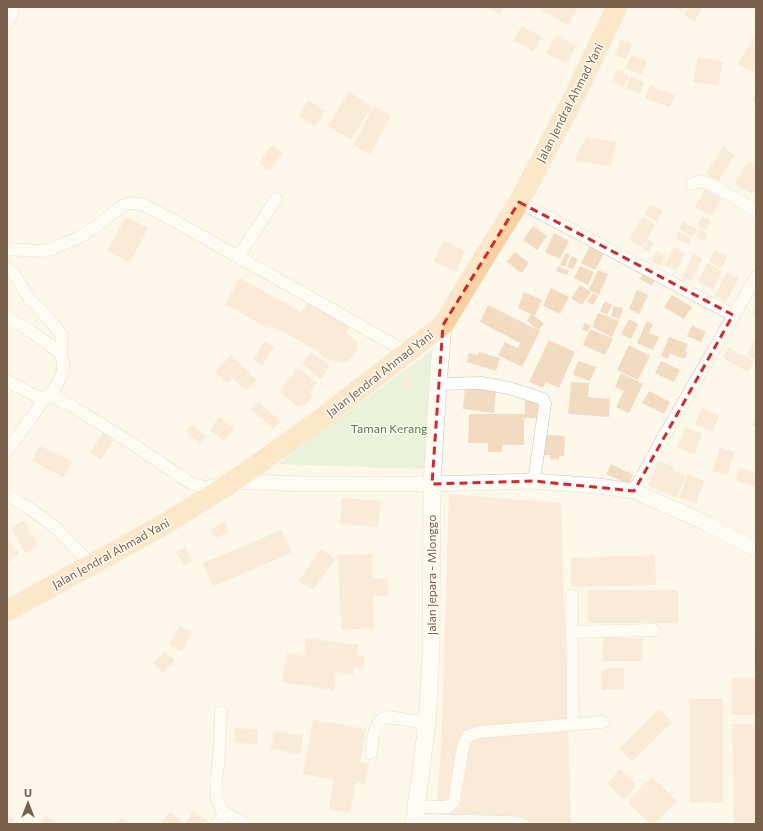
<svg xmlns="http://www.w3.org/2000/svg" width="763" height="831" font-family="Commissioner,sans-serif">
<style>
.green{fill:#d2ecc7}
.building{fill:#f3dbc1}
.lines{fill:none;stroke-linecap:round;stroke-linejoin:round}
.minor-casing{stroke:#d0c1af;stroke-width:13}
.tertiary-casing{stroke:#d0c1af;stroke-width:16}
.secondary-casing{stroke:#d3c2ac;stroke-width:18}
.trunk-casing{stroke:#dcd6d0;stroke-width:21}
.minor{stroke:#fff;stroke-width:12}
.tertiary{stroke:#fff;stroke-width:15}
.secondary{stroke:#fff;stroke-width:17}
.trunk{stroke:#fad2a2;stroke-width:20}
.marked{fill:none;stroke:#d62828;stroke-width:3;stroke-dasharray:8 5;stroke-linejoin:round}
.labels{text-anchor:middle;stroke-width:3;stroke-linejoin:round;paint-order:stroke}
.street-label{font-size:12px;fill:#79614c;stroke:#fffbf1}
.park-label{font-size:12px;fill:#4e7f43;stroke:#fffbf1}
</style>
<rect width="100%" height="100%" fill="#fdf8ea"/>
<path class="green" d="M432,350L426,469L278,464Z"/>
<path class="building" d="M487,7H504L500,14Z
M542,7H578L568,25L541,10Z
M672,7H684L682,11Z
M688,7H702L695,21L684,15Z
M522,26L542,37L533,52L513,40Z
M756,33V74L738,64Z
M556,35L576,46L566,64L546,53Z
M621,40L632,44L626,59L615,55Z
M631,55L647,61L642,75L626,69Z
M698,57L723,62L718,86L693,82Z
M618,70L629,76L623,87L612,81Z
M631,76L644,82L640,94L626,88Z
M650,86L675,95L670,107L645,98Z
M756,91V102L752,100Z
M349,92L372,106L351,140L328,126Z
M308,100L325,111L315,126L299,116Z
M374,106L391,116L370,154L353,145Z
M586,137L617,142L611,166L574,161Z
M271,145L282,153L270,170L259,163Z
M723,147L735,155L718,181L706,174Z
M748,161L756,166V187L752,194L735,184Z
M705,189L722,198L712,216L695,207Z
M650,204L663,211L657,222L644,214Z
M126,217L148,228L130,262L107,251Z
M642,217L655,224L643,247L629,240Z
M702,217L711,221L706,230L698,226Z
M683,221L697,230L692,237L679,228Z
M533,226L547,236L537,250L523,240Z
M700,230L708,234L705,241L696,237Z
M678,232L691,238L688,244L675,238Z
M554,233L569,241L560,259L545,252Z
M648,240L654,243L649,252L643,249Z
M443,241L465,251L456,272L434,262Z
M590,246L604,253L595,270L581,263Z
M674,247L685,253L676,271L665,265Z
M715,250L727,256L721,268L709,261Z
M657,251L666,257L660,266L651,260Z
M515,252L529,263L521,273L507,262Z
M566,253L570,255L565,267L560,265Z
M693,254L702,258L692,281L683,277Z
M572,256L578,259L573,270L567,267Z
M707,263L722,271L713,289L698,282Z
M558,266L569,271L567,275L556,271Z
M580,266L594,272L588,285L574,278Z
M598,270L608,274L599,295L589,290Z
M646,270L657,277L652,286L640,279Z
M727,272L738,278L726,302L715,296Z
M240,278L301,312L311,300L350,326L346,333L357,341V351L345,364L338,361L335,363L323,357L314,349L289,335L271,326L269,329L225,304Z
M580,285L591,292L582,305L571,298Z
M551,288L569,297L560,314L543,306Z
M637,290L648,295L639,314L629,309Z
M524,292L542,300L535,316L518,308Z
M593,293L598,296L593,305L587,302Z
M672,295L692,307L684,319L664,307Z
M605,301L612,305L607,315L600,311Z
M488,305L540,331L522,367L498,355L505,342L518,348L520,343L480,322Z
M614,306L623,308L620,319L611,316Z
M756,306V316L752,314Z
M598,313L610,317L605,329L610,318L619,321L612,337L592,327Z
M531,314L544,323L539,330L527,321Z
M629,319L638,324L631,339L621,334Z
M647,321L653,324L649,333L659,337L653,350L637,343Z
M585,323L591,326L587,332L582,329Z
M692,325L706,332L701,342L687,336Z
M590,329L613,339L605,355L583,345Z
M669,337L688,344L685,352L687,353L685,359L670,354L668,359L661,356Z
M549,340L575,352L559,388L546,382L543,388L529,382Z
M265,341L274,347L262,365L253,360Z
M754,341L756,342V360L747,355Z
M629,345L650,356L638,380L617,370Z
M728,347L754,361L748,372L723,358Z
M311,352L330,366L321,379L302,364Z
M479,352L500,358L496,371L467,362L469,353L478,355Z
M231,355L257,380L246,391L233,379L227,384L215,372Z
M578,361L596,367L590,381L573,375Z
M661,361L680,370L674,382L655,373Z
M298,368L317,383L309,393L313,396L305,405L301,403L298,407L279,391Z
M621,373L643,384L629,413L616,407L624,391L615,387Z
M409,377L415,383L406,391L400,385Z
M571,382L589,383L588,397L610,399L609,417L568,414Z
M465,387L496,390L494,413L463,409Z
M649,391L670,402L664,414L642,403Z
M525,399H542V418H524V445H502V452H488V443H468L469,414H525Z
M258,401L281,422L273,429L251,409Z
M702,408L719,416L712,432L695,424Z
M756,412V427L752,426Z
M219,417L234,428L224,441L210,430Z
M192,425L206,437L200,444L186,432Z
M685,427L702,433L695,454L677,448Z
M103,433L114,441L101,460L90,452Z
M544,435L565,436L564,456H559V460L550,459V455H543Z
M40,446L72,461L64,477L32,461Z
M720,448L735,452L727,475L712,471Z
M659,461L674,468L673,470L686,476L676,498L648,485Z
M611,464L633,475L629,484L606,474Z
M739,468L756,473V487L735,480Z
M688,474L704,481L696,504L679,497Z
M449,494L561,503L571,824H436L442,730Z
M342,498L381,501L378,527L340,524Z
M24,521L38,545L25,553L11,528Z
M225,522L229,532L216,538L211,529Z
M282,530L292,553L213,586L203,563Z
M7,539L19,553L7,563Z
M185,547L193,560L184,565L176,552Z
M321,549L335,559L313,590L299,581Z
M372,554V579H388V596H373L374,628L341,630L338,555Z
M655,555L656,585L571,587V558Z
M588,590H678V623H588Z
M180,626L192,633L182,651L169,644Z
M755,626H756V666H754Z
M306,638L358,645L357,655L365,656L363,668L354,667L353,675L336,672L334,690L282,682L287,653L304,656Z
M603,638H643L642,661H602Z
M165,651L175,661L163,673L153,663Z
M624,668V689L602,690L601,669Z
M732,678H756V715H732Z
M690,699H723V803L690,802Z
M659,709L672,722L632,762L619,749Z
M313,720L366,729L360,762L369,764L365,784L356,782L350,813L329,809L334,780L303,774Z
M732,724H756V824H734Z
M235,728L258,730L257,745L234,742Z
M274,731L303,736L300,754L271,749Z
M620,769L637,785L624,799L607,784Z
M652,777L677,801L654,824H650L627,802Z
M193,811L208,821L207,824H188L186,823Z
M170,812L184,824H160Z
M45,815L58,824H39Z
M7,816L14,818L13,824H7Z
M122,817L130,824H116Z"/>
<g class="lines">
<defs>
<path id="minor" d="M7,24L14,7
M692,184L700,181L713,185L756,211
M519,202L733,315
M7,249L42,251L52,249L80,237L103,221L122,206L131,203L142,204L180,224L407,352
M238,257L276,199
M7,269L13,272L30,300L40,309L62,335L61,354
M7,317L32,332L61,354C62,358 64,362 63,367C63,378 52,393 44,400L7,451
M7,381L44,400
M438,384L482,383L509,388L543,399L545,404L534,481
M49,395L70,405L125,439L192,484L206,487L222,484
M634,491L667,431L756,277
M7,495L29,508L55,527L92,565
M572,595L573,724
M572,632L654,630
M221,712L219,756L216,781L217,798L222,811L245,824
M371,753C373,741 373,719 388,717L427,723
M416,807H448L454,801L463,746L468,736L480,732L603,722
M414,820L509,822L523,824
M217,824L226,813"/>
<path id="tertiary" d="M234,481L299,484H432L534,481L598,486L634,491L708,524L756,549"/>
<path id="secondary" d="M414,824L427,723L431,653L432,484L438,384L443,325"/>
<path id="trunk" d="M7,611L165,524L234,481L317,422L443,325L485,256L519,202L574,97L617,7"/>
</defs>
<use href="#minor" class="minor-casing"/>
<use href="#tertiary" class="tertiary-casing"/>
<use href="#secondary" class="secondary-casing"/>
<use href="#trunk" class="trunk-casing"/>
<use href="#minor" class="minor"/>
<use href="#tertiary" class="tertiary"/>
<use href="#secondary" class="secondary"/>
<use href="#trunk" class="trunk"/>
</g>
<path d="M0 0H763V831H0ZM519,202L733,315L634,491L534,481L432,484L443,325Z" fill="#fdf8ea" fill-opacity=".55" fill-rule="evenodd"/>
<path class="marked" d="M519,202L733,315L634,491L534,481L432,484L443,325Z"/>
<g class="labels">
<g class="street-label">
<text transform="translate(570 103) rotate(-63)" y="4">Jalan Jendral Ahmad Yani</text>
<text transform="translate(380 374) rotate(-38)" y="4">Jalan Jendral Ahmad Yani</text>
<text transform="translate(111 554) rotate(-29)" y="4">Jalan Jendral Ahmad Yani</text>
<text transform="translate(432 575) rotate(-90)" y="4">Jalan Jepara - Mlonggo</text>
</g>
<g class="park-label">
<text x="389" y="433">Taman Kerang</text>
</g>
</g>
<rect width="763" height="831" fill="none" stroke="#79614c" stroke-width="16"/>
<g transform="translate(28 803)" stroke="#fffbf1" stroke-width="3" paint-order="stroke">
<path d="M0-3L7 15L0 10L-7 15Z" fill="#79614c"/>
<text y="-6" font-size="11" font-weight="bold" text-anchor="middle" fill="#79614c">U</text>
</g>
</svg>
